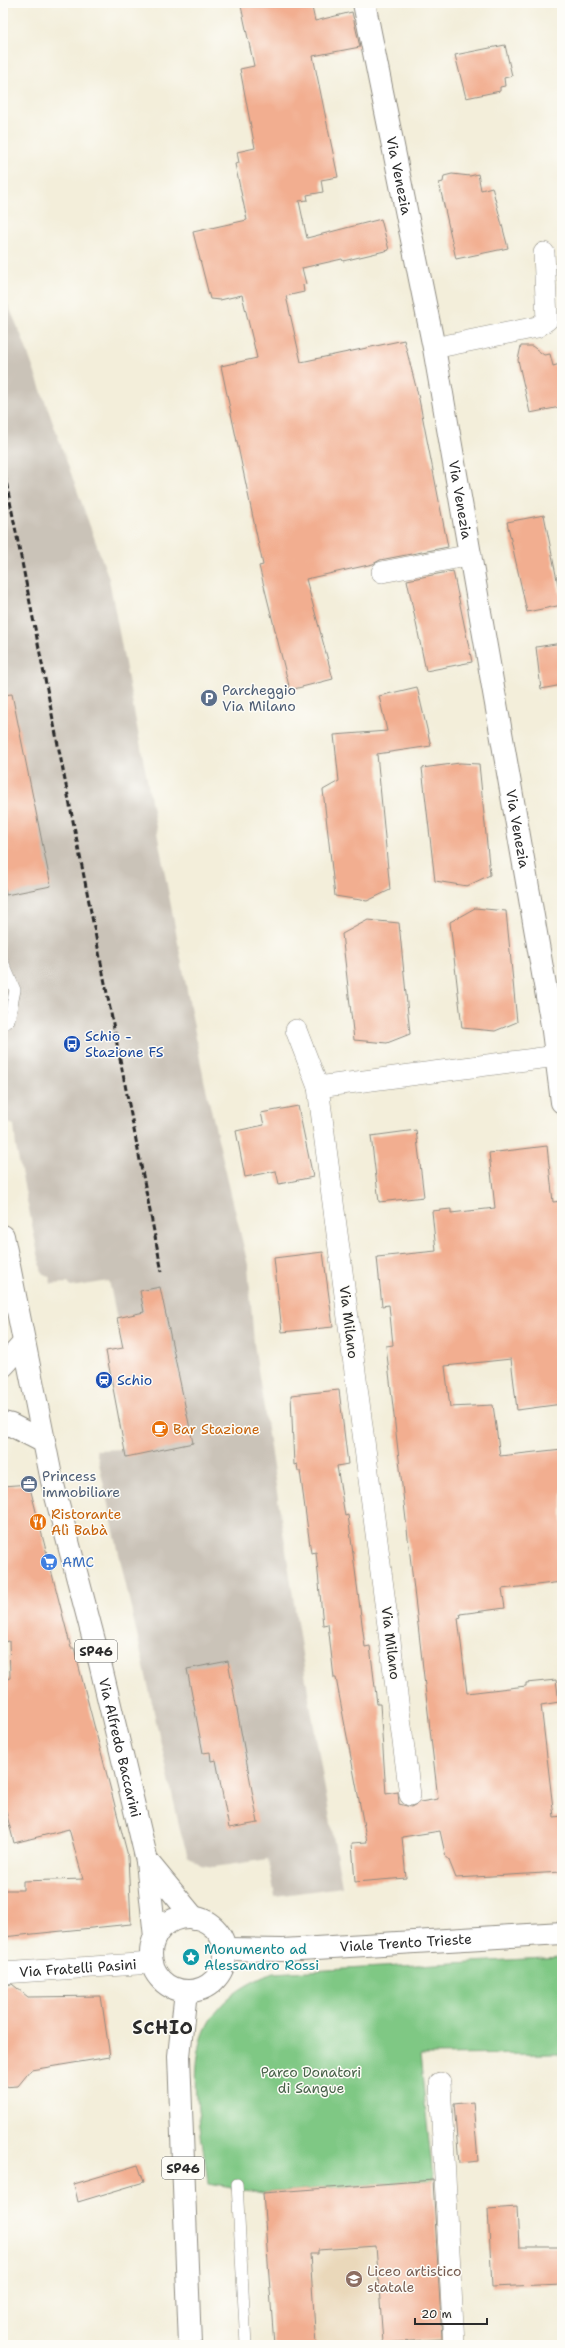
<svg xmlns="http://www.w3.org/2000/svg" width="565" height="2348" font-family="'Shantell Sans',sans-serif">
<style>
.built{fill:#ead8ba}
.industrial{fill:#cac3b8}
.green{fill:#7fc884;stroke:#557a58}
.building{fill:#f2ae90}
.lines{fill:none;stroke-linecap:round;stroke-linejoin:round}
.service-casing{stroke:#8f8c82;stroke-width:12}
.minor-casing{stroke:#8f8c82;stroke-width:22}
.tertiary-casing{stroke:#8f8c82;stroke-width:24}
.secondary-casing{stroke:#8f8c82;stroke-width:24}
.primary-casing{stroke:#8f8c82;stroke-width:24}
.service{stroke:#fff;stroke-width:11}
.minor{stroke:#fff;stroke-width:21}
.tertiary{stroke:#fff;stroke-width:22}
.secondary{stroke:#fff;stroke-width:22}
.primary{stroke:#fff;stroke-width:22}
.rail{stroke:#2b2b2b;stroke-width:3;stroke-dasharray:6 3;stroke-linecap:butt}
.labels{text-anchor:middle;stroke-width:3;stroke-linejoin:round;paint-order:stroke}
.shield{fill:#fdfcf7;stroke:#6a6a68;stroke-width:1}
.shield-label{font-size:13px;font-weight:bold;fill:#2b2b2b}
.street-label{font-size:14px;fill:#2b2b2b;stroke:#fdfcf7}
.service-label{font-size:14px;fill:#4e5e75;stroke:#fdfcf7;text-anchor:start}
.transit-label{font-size:14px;fill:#164399;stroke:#fdfcf7;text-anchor:start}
.food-label{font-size:14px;fill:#c56008;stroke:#fdfcf7;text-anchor:start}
.shop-label{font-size:14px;fill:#366cbe;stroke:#fdfcf7;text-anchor:start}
.culture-label{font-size:14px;fill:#0d838f;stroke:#fdfcf7;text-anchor:start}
.park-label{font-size:14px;fill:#48624a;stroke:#fdfcf7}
.education-label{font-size:14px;fill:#785e54;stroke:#fdfcf7;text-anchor:start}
.district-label{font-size:18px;font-weight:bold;letter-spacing:1px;fill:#2b2b2b;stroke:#fdfcf7}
</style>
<rect width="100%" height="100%" fill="#fdfcf7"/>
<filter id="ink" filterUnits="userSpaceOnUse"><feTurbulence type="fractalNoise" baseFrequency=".025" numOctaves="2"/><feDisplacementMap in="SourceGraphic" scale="8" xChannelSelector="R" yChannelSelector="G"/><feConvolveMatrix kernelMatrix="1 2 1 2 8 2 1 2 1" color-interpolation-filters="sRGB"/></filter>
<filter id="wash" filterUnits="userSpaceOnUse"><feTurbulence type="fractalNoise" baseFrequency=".012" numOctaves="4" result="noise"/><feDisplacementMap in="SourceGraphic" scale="16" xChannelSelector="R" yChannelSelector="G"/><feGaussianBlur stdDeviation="0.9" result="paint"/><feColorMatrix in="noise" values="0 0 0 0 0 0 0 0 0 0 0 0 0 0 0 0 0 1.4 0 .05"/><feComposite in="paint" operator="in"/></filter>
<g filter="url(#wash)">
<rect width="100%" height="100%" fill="#f3eeda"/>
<path class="built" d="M433,2180L444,2345H274L263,2193Z"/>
<path class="industrial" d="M3,293L22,337L109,579L204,1080L248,1265L254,1344L306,1680L342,1887L275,1896L268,1859L214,1867L201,1865L188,1856L181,1834L96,1450L124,1449L106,1351L123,1347L109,1281L71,1287L68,1283L51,1284L50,1277L42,1273L16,1147L14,1125L3,1121Z"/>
<path class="green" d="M562,1957V2054L420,2055L433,2180L263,2193L208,2184C198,2096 168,2012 273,1973Z"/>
<g id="blocks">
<path class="building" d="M246,3H311L315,21L352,12L360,47L313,56L338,177L321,180L323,192L307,195L308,200L299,201L307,238L381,219L389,250L343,261L342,259L302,268L306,284L303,285L304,292L286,296L301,362L404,340L419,399L448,547L380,560L373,564L306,579L333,679L290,690L259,566L263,565L221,366L257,358L242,295L220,300L210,299L193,232L247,220L235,164L239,163L237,152L255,148L240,69L254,66L241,6L247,5Z
M505,45L512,76L504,78L505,86L500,87V91L466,98L455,55Z
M452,174L470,176L478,174L481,190L492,187L508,248L456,259L439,183L443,182L444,176Z
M521,346H532L544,355L550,354L553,366L560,364L562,399L558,400L560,407L530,413L518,360Z
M544,515L562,605L527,612L507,522Z
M453,571L472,662L426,671L407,580Z
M562,643V685L541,689L536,647Z
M417,687L431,746L377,754L390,890L367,901L335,896L323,790L339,781L334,735L387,731L379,696Z
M12,694L51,886L6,895L3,878V695Z
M460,763L479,764L490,875L467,886L435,881L422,768Z
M475,908L506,911L517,1022L495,1031L462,1028L450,922Z
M368,920L399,923L410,1034L387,1043L354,1040L342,934Z
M298,1106L313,1177L279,1184L276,1171L245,1177L236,1131L264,1125L261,1113Z
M416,1130L424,1197L379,1202L371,1136Z
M547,1146L553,1202L562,1201V1404L517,1410L511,1359L445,1366L450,1407L493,1405L500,1456L562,1449V1582L502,1589L505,1608L460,1614L461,1617L458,1618L467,1693L526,1686V1683L556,1680L559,1702L541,1705L554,1817L562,1816V1872L456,1878L448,1858H446L440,1831L402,1837L406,1878L355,1882L352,1843L367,1842L338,1689L336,1678H334L328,1624L323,1625L316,1552L311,1553L300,1471H298L297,1464L294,1465L291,1395L339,1390L348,1464L337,1466L345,1516L348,1515L365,1647L370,1646L377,1704H380L386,1794L398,1792L399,1804L411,1807L420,1802L438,1799L386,1346L393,1345L389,1305L382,1306L377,1257L436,1251L432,1211L451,1209V1213L495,1208L489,1153Z
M323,1252L333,1327L282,1332L274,1258Z
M160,1287L193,1443L126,1457L106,1351L123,1348L117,1318L144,1312L140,1291Z
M29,1484L71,1648H74L128,1856L131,1924L3,1937V1890H23V1881L83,1879L69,1829L14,1843L3,1800V1680L10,1678L9,1641L3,1642V1486Z
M228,1661L258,1823L229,1828L216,1760L211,1761L210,1752L203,1753L187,1669Z
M12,1984L28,1997L101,1996L110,2057L31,2070L18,2086L3,2087V1985Z
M473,2102L478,2161L459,2163L454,2104Z
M138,2165L144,2182L78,2202L74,2184Z
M433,2180L442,2339L383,2343L376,2246L318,2250V2254H310L316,2345H274L263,2193Z
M517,2207L519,2247H562V2284L492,2287L488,2209Z"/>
</g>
</g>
<g filter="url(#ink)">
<use href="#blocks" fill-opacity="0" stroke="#8f8c82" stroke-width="1"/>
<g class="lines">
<defs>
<path id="service" d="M3,962L15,990L9,1020L3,1025
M237,2184L246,2345"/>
<g id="minor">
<path d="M434,348L537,327L547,320L544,253"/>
<path d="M382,572L471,555"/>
<path d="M296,1030L318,1087"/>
<path d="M410,1795L318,1087L557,1056"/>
<path id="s1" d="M3,1973L152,1963"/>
<path d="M440,2083L454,2345"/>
</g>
<g id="tertiary">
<path id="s2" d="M364,3L434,348L553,1031L562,1102"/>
<path d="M3,1366L24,1343"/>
<path d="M3,1423L11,1425L44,1442"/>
</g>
<g id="secondary">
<path id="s3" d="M225,1949L283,1950L562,1933"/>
</g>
<g id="primary">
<path id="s4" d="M3,1236L52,1481L100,1663L147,1861L155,1937"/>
<path d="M147,1861L194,1918"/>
<circle cx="188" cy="1954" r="37"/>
<path d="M186,1991L179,2056L190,2345"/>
</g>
</defs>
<use href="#service" class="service-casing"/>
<use href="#minor" class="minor-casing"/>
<use href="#tertiary" class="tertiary-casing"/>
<use href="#secondary" class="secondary-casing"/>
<use href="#primary" class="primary-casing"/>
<use href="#service" class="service"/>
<use href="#minor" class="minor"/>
<use href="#tertiary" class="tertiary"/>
<use href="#secondary" class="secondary"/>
<use href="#primary" class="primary"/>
<path class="rail" d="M3,466L162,1272"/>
</g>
</g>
<defs>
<symbol id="parking-disc" viewBox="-11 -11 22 22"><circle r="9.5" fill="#5c6f8a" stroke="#fdfcf7"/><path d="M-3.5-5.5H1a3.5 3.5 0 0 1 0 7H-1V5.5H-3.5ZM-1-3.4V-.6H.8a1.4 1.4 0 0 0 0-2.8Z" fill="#fff"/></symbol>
<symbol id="bus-disc" viewBox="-11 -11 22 22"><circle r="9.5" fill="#1a4fb4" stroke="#fdfcf7"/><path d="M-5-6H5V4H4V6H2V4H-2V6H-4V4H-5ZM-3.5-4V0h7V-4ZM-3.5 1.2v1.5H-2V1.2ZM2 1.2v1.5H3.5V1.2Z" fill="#fff"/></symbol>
<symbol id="station-disc" viewBox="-11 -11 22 22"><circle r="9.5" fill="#1a4fb4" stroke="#fdfcf7"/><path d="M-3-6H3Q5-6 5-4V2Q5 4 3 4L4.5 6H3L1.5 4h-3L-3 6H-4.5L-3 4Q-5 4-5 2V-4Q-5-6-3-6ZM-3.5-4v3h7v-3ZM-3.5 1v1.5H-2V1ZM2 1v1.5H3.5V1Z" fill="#fff"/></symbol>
<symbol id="cafe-disc" viewBox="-11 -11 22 22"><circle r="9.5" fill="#e8710a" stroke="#fdfcf7"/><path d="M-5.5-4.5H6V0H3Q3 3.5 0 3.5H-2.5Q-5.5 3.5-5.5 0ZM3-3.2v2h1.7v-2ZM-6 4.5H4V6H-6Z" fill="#fff"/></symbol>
<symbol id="office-disc" viewBox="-11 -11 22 22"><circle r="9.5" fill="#5c6f8a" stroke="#fdfcf7"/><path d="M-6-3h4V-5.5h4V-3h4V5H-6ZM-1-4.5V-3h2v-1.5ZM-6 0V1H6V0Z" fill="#fff"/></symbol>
<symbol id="restaurant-disc" viewBox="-11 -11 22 22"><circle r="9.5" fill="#e8710a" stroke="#fdfcf7"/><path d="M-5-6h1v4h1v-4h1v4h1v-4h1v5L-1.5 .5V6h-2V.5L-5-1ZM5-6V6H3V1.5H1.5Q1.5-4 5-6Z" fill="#fff"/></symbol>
<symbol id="supermarket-disc" viewBox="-11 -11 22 22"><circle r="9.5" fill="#3f7fe0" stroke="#fdfcf7"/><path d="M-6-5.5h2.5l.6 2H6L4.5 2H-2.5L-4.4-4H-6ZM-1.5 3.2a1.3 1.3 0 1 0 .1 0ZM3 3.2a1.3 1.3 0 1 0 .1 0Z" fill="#fff"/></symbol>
<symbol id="sight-disc" viewBox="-11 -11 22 22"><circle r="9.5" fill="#0f9aa8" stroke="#fdfcf7"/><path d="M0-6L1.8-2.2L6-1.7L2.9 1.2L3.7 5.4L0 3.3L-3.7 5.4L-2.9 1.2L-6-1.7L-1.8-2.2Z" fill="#fff"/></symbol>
<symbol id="school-disc" viewBox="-11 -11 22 22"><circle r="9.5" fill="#8d6e63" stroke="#fdfcf7"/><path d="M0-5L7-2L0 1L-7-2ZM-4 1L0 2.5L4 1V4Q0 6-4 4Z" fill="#fff"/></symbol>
</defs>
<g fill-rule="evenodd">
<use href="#parking-disc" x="199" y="688" width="20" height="20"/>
<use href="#bus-disc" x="62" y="1034" width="20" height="20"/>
<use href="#station-disc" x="94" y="1370" width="20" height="20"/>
<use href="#cafe-disc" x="150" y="1419" width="20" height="20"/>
<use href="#office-disc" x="19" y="1474" width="20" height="20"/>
<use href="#restaurant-disc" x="28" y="1512" width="20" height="20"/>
<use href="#supermarket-disc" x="39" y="1552" width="20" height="20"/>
<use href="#sight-disc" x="181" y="1947" width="20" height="20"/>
<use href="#school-disc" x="344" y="2269" width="20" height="20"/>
</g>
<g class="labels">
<g class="shield">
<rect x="75" y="1640" width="42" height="22" rx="3"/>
<rect x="162" y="2157" width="42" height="22" rx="3"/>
</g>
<g class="shield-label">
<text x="96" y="1656">SP46</text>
<text x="183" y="2173">SP46</text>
</g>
<g class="street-label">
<text dy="5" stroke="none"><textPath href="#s2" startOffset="176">Via Venezia</textPath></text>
<text dy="5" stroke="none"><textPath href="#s2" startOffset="506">Via Venezia</textPath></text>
<text dy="5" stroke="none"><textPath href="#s2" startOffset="840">Via Venezia</textPath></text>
<text transform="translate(349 1322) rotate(83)" y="5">Via Milano</text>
<text transform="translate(391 1643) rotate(83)" y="5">Via Milano</text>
<text dy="5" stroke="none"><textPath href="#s4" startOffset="525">Via Alfredo Baccarini</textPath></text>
<text dy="5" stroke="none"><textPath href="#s3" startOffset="181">Viale Trento Trieste</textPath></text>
<text dy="5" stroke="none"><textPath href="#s1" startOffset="75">Via Fratelli Pasini</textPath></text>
</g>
<g class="service-label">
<text x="222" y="695">Parcheggio<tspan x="222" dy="16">Via Milano</tspan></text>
<text x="42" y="1481">Princess<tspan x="42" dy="16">immobiliare</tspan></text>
</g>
<g class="transit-label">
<text x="85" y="1041">Schio -<tspan x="85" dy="16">Stazione FS</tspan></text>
<text x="117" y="1385">Schio</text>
</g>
<g class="food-label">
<text x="173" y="1434">Bar Stazione</text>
<text x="51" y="1519">Ristorante<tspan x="51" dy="16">Alì Babà</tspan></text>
</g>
<g class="shop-label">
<text x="62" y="1567">AMC</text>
</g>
<g class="culture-label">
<text x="204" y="1954">Monumento ad<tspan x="204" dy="16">Alessandro Rossi</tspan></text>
</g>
<g class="park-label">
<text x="311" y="2077">Parco Donatori<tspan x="311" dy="16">di Sangue</tspan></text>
</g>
<g class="education-label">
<text x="367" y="2276">Liceo artistico<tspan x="367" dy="16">statale</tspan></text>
</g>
<g class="district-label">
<text x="163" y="2034">SCHIO</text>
</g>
</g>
<rect width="565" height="2348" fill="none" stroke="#fdfcf7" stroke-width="16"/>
<path d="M415 2318v6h72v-6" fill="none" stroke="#2b2b2b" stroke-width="2"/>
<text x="421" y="2318" font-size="12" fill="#2b2b2b" stroke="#fdfcf7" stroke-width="3" paint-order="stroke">20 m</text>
</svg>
